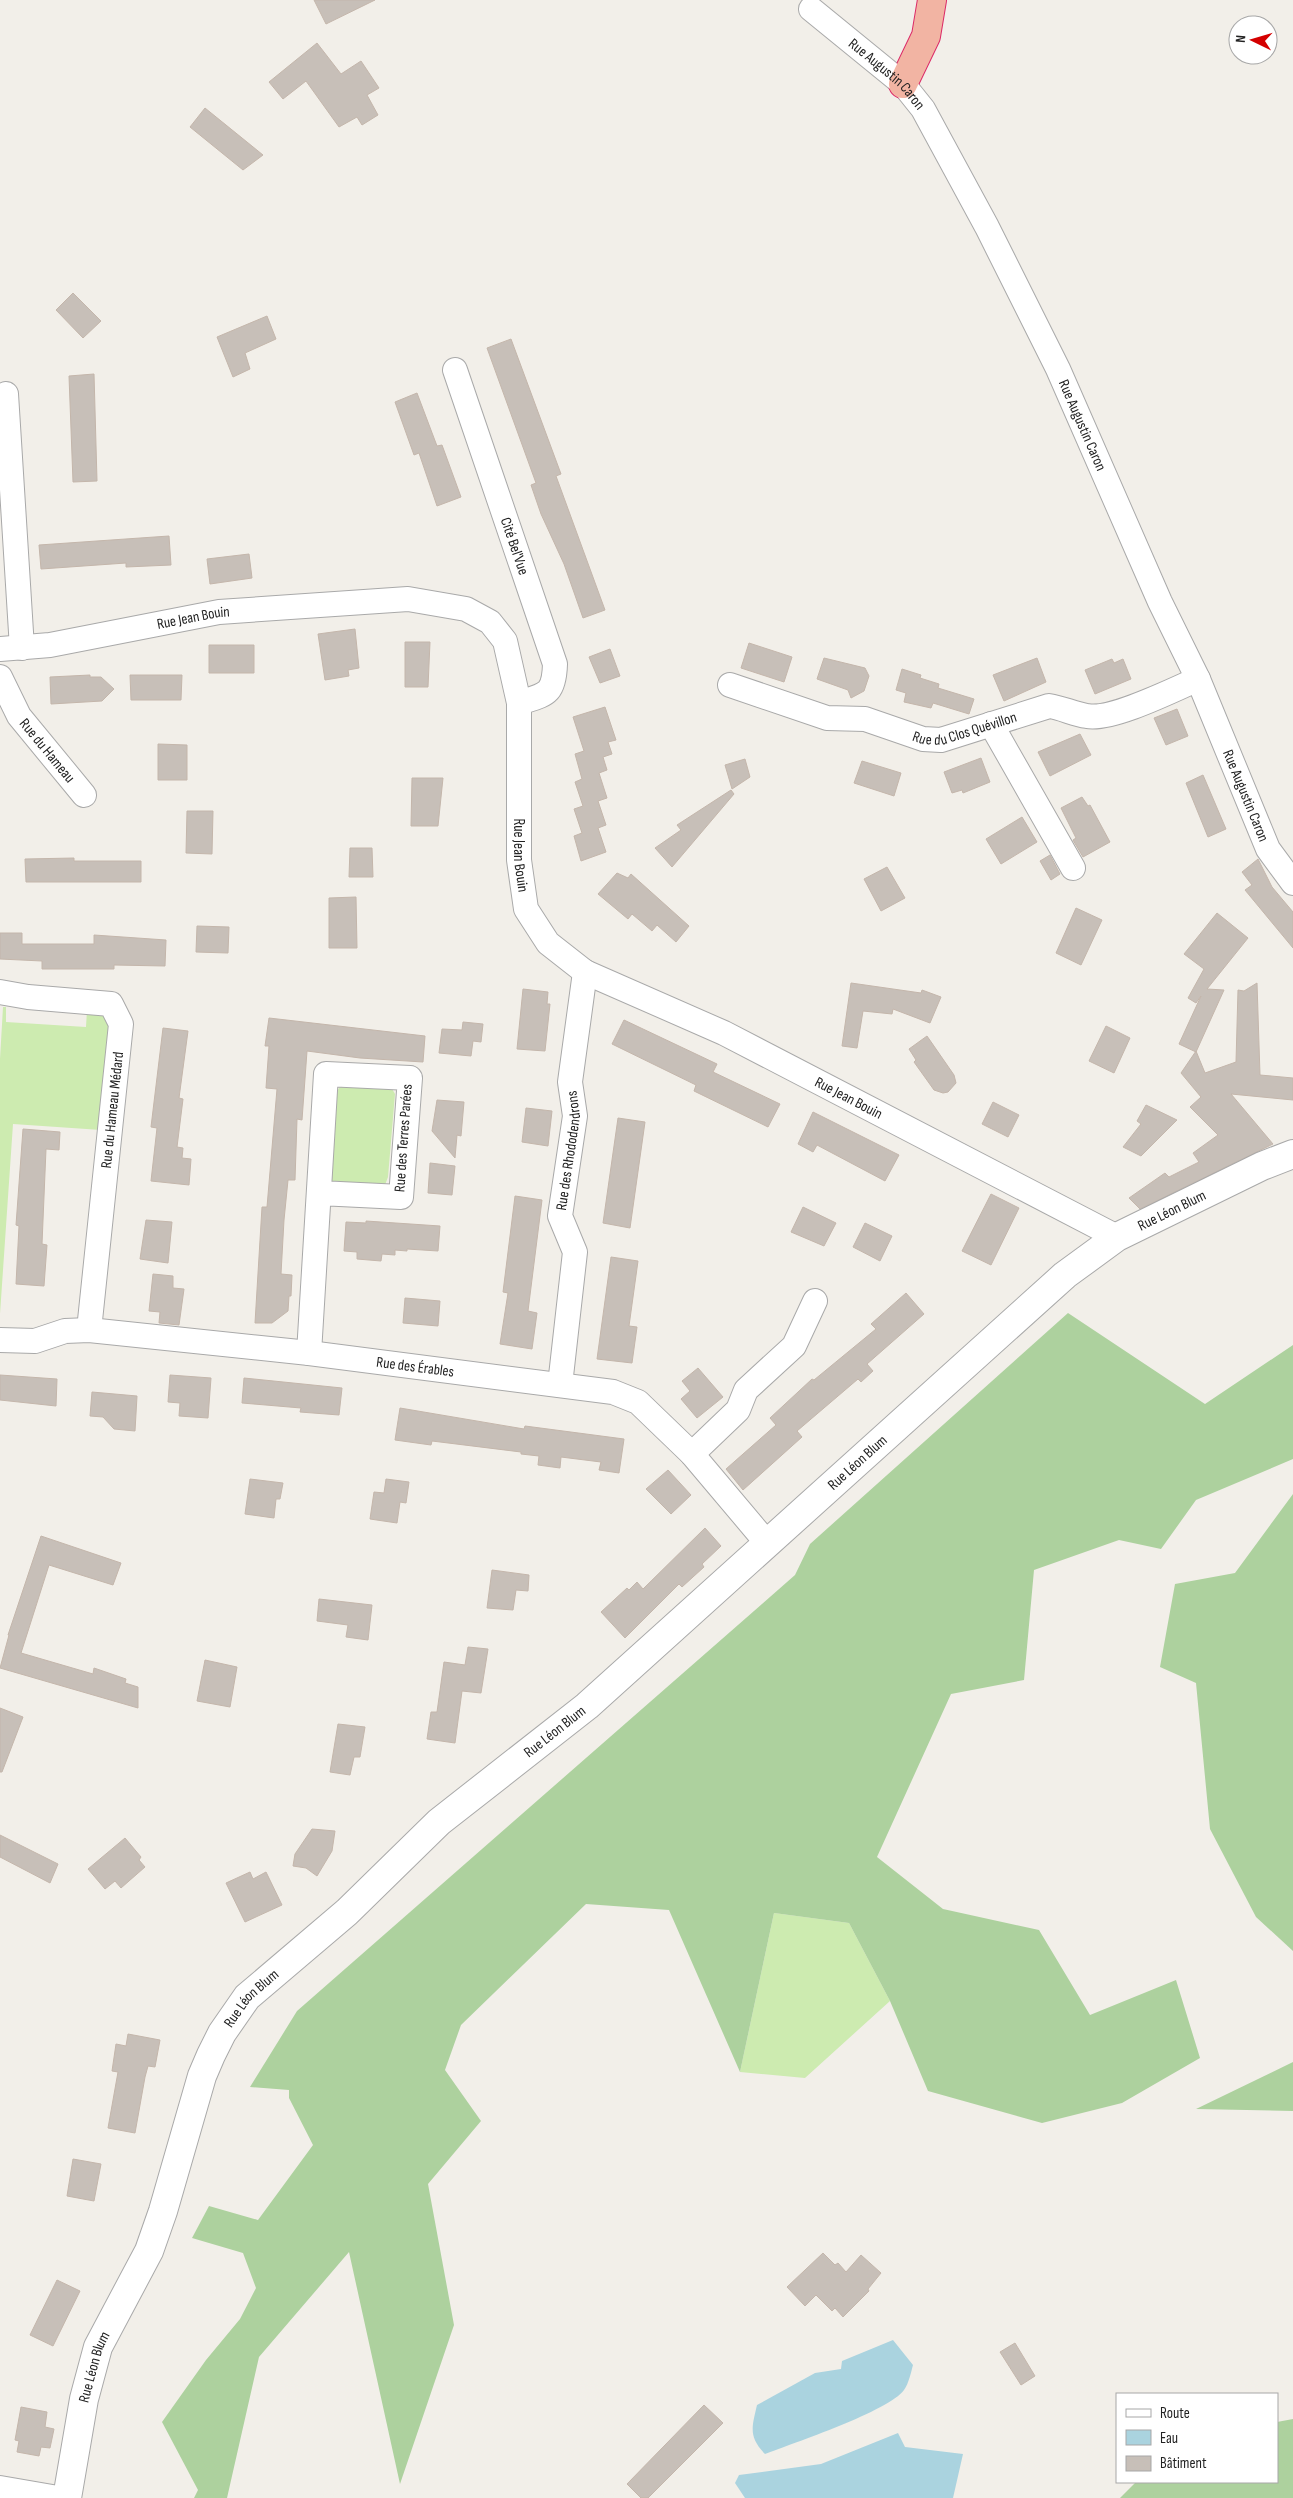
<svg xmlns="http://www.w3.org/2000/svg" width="1293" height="2498" font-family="'Sofia Sans Condensed',sans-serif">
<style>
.grass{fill:#cdebb0}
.forest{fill:#add19e}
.water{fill:#aad3df}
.building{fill:#c7bfb8;stroke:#c4b6ab}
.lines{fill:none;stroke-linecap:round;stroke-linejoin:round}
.minor-casing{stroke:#a9a9a9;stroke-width:26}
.tertiary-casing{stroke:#a9a9a9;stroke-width:30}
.trunk-casing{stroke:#dc2a67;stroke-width:30}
.minor{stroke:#fff;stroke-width:24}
.tertiary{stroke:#fff;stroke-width:28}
.trunk{stroke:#f2b4a3;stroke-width:28}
.labels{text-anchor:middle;stroke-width:4;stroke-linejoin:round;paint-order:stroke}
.street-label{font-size:15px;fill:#222;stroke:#fff}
</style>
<rect width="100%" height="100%" fill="#f2efe9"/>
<path class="grass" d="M3,1007H6V1022L86,1027L87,1010L102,1015L110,1025L101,1130L13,1124L0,1314V1059Z
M342,1083L391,1087L395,1094L388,1177L385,1185L332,1182L330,1178L336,1093Z
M774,1913L849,1923L890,2001L805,2078L740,2072Z"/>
<path class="forest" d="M1068,1313L1205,1404L1293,1345V1459L1196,1500L1161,1549L1119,1540L1034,1570L1024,1680L951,1694L877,1857L943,1909L1039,1930L1090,2015L1176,1980L1200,2058L1122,2103L1042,2123L928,2091L890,2001L849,1923L774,1913L740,2072L669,1910L586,1904L461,2025L445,2070L481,2121L428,2184L454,2325L400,2484L349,2252L259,2357L227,2498H194L198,2490L162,2422L206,2360L240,2319L256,2288L243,2253L192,2238L209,2206L258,2220L313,2145L289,2098V2090L250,2087L297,2011L795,1575L810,1544Z
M1293,1494V1951L1256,1917L1210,1829L1196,1683L1160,1667L1175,1584L1235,1573Z
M1293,2062V2111L1196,2109Z
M1293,2419V2498H1120L1136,2482H1277V2422Z"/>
<path class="water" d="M893,2340L913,2365C911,2372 909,2383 904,2390C889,2411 794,2443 765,2454C748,2436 752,2427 757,2405L815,2373L841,2369L842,2361Z
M898,2433L905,2447L963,2454L953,2498H745L735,2483L739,2475L821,2464Z"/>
<path class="building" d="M314,0H375L326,24Z
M317,43L341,74L361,61L379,88L367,95L378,115L362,125L357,117L339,127L306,81L283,99L269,82Z
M205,108L263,155L243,170L190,127Z
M73,293L101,321L83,338L56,310Z
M267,316L276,339L245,353L250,369L233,377L217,337Z
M511,339L561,474L556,476L605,610L583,618L564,564L541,514L531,485L536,483L487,348Z
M94,374L97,481L73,482L69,376Z
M417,393L437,446L442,445L461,497L437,506L419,453L414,455L395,402Z
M169,536L171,565L126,567V563L41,569L39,545Z
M249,554L252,578L210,584L207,559Z
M355,629L359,668L348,670L349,676L325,680L318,634Z
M405,642H430L428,687H405Z
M749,643L792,657L784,682L741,668Z
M209,645H254V673H209Z
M610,649L620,676L600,683L589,657Z
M824,658L865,668L869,676L864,691L851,698L848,690L817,679Z
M1037,658L1046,682L1004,701L993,675Z
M1112,659L1114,663L1123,659L1131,679L1095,694L1085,670Z
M902,669L921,675L920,678L939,684L938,688L974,699L969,714L933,703L931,708L904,702L906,693L896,690Z
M90,675V677H101L114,689L102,701L51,704L50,677Z
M130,675H182L181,700H131Z
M605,707L616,740L608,742L612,754L603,757L607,770L599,773L607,798L598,801L606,825L598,828L606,852L581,861L574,836L582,833L574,809L583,806L575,782L582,779L575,754L584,751L573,717Z
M1177,709L1188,736L1166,745L1154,718Z
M1080,734L1091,755L1050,776L1038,752Z
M158,744L187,745V780H158Z
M981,758L990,782L963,793L962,790L952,793L944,772Z
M745,759L750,777L732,789L725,765Z
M862,761L901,773L894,796L854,783Z
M1203,775L1226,829L1208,837L1186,783Z
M412,778H443L438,826H411Z
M731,790L734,794L672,867L655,848L681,830L677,825Z
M1082,797L1088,806L1090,805L1110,842L1083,857L1073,840L1076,838L1061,808Z
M187,811H213L212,854L186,853Z
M1022,817L1037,842L1001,864L986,839Z
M350,848H372L373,877H349Z
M1050,855L1060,874L1051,880L1040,861Z
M74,858V861H141V882H26L25,859Z
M1258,859L1272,887L1293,912V948L1245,890L1252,885L1242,872Z
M887,867L905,898L881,911L864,879Z
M617,873L628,878L631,874L689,926L676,942L657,925L652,931L632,914L628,919L598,894Z
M356,897L357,948H329V898Z
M1076,908L1102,920L1081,965L1056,953Z
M1217,913L1248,938L1207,989L1224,990L1196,1052L1179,1044L1201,996L1196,1003L1188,998L1204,969L1184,954Z
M197,926L229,927L228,953L196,952Z
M0,933H22V944H94V935L166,940L165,966L114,965V969H42V961L0,959Z
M851,983L921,993L922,990L941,997L930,1023L893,1009L892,1014L863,1011L857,1048L842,1046Z
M1257,983L1260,1075L1293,1078V1100L1231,1094L1273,1144L1140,1209L1129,1198L1165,1173L1169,1177L1199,1162L1193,1153L1218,1135L1190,1107L1201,1097L1181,1073L1196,1051L1205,1073L1236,1062L1238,990L1244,991Z
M523,989L548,992L547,1004H550L545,1051L517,1049Z
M269,1018L425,1036L423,1062L360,1058L307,1051L302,1120L297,1119L295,1180H288L284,1220L281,1274L292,1275L291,1296H289L288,1311L272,1323H255L262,1207H267L277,1089L266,1088L269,1046H265Z
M624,1020L717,1064L713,1072L780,1104L768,1127L694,1091L696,1085L612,1044Z
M463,1022L483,1024L481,1042L473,1041L471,1056L439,1053L442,1029L462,1030Z
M1106,1026L1130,1038L1114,1073L1089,1061Z
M163,1028L188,1031L179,1098L183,1099L177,1147L183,1148L182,1158L191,1159L189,1185L151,1181L157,1128L151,1127Z
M927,1036L954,1075L956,1083L948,1092L943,1093L934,1090L914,1062L916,1060L909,1049Z
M437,1100L464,1102L461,1136L457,1135L455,1158L432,1131Z
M993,1102L1019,1115L1008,1137L982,1124Z
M1146,1105L1177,1120L1141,1156L1123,1147L1141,1124L1137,1121Z
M526,1108L552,1111L548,1146L522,1142Z
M813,1112L899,1155L885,1181L817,1145L813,1152L798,1144Z
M618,1118L645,1122L630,1228L603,1223Z
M23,1129L60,1132L59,1150L46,1149L42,1244L47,1245L44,1286L16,1284L19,1226L16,1225Z
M430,1163L455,1166L452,1195L428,1193Z
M991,1194L1019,1208L991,1265L962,1251Z
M515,1196L542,1200L528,1311L537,1313L532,1349L500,1344L508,1293L503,1292Z
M803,1207L836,1223L824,1246L791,1232Z
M146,1220L172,1222L168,1263L140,1259Z
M366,1221L440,1226L438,1251L407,1249V1251L395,1250V1255L382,1254L381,1261L357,1259V1252L344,1251L346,1222L366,1223Z
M865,1223L892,1236L880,1261L853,1247Z
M611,1257L638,1261L629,1326L637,1327L632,1363L597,1359Z
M153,1274L173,1276V1288L184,1289L179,1325L159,1323L160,1312L149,1311Z
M906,1293L924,1314L867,1364L873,1371L861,1382L858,1379L797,1431L802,1437L743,1490L726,1469L776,1425L770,1418L812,1379L814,1380L876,1329L871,1324Z
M405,1298L440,1301L438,1326L403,1323Z
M698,1368L723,1397L697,1418L681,1399L690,1391L682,1381Z
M0,1375L57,1379L56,1406L0,1400Z
M170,1375L211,1378L208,1418L179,1416L180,1403L168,1402Z
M244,1378L342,1388L339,1415L300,1412L301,1408L242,1403Z
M92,1392L137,1396L135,1431L114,1429L103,1417L90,1416Z
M400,1408L524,1429L525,1426L624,1439L619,1473L599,1470L601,1462L561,1457L560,1468L538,1465L539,1456L521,1454V1452L432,1441L431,1445L395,1440Z
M668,1470L691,1495L671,1514L646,1489Z
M250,1479L283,1483L280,1499H276L274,1518L245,1514Z
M386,1479L409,1482L406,1503L400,1502L397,1523L370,1519L374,1492L384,1493Z
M705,1528L721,1546L702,1564L704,1567L682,1587L679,1584L625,1638L601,1612L627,1588L629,1590L637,1582L643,1589Z
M41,1536L121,1563L113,1585L49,1565L21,1653L93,1674L94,1668L126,1679L125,1683L138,1687V1708L0,1668L9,1635H8Z
M492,1570L529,1575L528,1591L516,1590L513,1610L487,1608Z
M319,1599L372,1605L368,1640L346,1637L348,1625L317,1621Z
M468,1647L488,1649L481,1693L462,1691L455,1743L427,1739L431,1712H437L444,1662L465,1665Z
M205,1660L237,1667L230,1707L197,1701Z
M0,1708L23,1717L2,1772H0Z
M338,1724L365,1727L360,1757H354L350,1775L330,1772Z
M312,1829L335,1831L332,1851L317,1876L306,1868L293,1866L295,1854Z
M0,1835L58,1864L50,1883L0,1857Z
M125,1838L141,1857L139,1860L145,1867L121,1888L115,1881L105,1889L88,1869Z
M250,1872L253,1879L266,1872L282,1905L245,1922L226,1883Z
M128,2034L160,2040L155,2067L148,2066L145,2077L135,2133L108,2128L118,2072L112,2071L116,2044L126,2046Z
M73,2159L101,2164L94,2201L67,2196Z
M823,2253L835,2265L838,2263L846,2272L861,2255L881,2273L868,2289L869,2291L843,2317L835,2308L832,2311L816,2295L805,2306L787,2287Z
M57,2280L80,2291L53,2346L30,2335Z
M1015,2343L1035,2376L1021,2385L1000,2352Z
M704,2405L723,2423L648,2498H641L627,2484Z
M21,2407L47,2412L45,2427L54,2429L50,2448L41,2447L39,2456L17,2452L19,2441L15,2440Z"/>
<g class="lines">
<defs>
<g id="minor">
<path id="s1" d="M811,9L903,84L923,109L987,227L1058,369L1160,602L1198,679L1268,849L1293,883"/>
<path id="s2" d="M455,370L555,664C554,695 546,694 519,703"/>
<path d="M6,394L22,648"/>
<path id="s3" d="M0,649L50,645L219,612L408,599L466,609L490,622L505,641L519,703V860L526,909L548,943L585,972L724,1033L1117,1237"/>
<path id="s4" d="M0,677L19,716L84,795"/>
<path id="s5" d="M730,685L827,718L865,719L923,739L941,740L1049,706C1062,708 1074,714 1087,716C1111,721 1173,690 1198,679"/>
<path d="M991,724L1073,868"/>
<path d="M0,992L28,997L111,1004L121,1024L89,1330"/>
<path id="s6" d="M0,1340L35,1341L65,1331L89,1330L309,1353L613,1392L638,1402L692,1454L767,1543"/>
<path d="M309,1353L326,1074L410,1078L401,1197L319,1193"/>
<path id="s7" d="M560,1385L575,1252L560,1216L575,1116L570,1082L585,972"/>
<path d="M692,1454L738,1410L746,1390L794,1346L815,1301"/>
<path d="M0,2488L58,2498"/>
</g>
<g id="tertiary">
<path id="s8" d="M67,2498L84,2399L98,2347L149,2251L163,2211L202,2076L211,2055L222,2033L247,1997L347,1912L439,1822L587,1706L1065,1275L1117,1237L1262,1166L1293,1154"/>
</g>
<path id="trunk" d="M903,84L926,36L932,0"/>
</defs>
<use href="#minor" class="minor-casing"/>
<use href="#tertiary" class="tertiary-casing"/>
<use href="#trunk" class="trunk-casing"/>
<use href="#minor" class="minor"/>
<use href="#tertiary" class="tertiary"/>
<use href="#trunk" class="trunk"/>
</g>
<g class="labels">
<g class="street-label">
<text dy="5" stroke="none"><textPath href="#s1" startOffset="100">Rue Augustin Caron</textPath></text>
<text dy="5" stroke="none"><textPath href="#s1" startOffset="505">Rue Augustin Caron</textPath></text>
<text dy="5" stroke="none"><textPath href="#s2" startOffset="186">Cité Bel'Vue</textPath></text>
<text dy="5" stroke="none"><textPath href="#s3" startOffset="196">Rue Jean Bouin</textPath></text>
<text dy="5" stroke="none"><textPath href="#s5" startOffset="245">Rue du Clos Quévillon</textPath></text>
<text dy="5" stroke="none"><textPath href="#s4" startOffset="88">Rue du Hameau</textPath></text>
<text dy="5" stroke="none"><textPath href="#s1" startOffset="910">Rue Augustin Caron</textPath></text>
<text dy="5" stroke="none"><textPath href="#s3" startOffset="738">Rue Jean Bouin</textPath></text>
<text dy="5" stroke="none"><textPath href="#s3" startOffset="1172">Rue Jean Bouin</textPath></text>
<text transform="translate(112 1110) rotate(-84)" y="5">Rue du Hameau Médard</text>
<text transform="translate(403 1138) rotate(-86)" y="5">Rue des Terres Parées</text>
<text dy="5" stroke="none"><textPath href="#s7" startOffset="239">Rue des Rhododendrons</textPath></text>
<text dy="5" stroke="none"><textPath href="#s8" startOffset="1754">Rue Léon Blum</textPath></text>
<text dy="5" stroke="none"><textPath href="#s6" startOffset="419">Rue des Érables</textPath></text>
<text dy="5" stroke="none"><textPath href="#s8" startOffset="1349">Rue Léon Blum</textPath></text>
<text dy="5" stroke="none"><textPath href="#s8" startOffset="944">Rue Léon Blum</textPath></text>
<text dy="5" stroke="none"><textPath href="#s8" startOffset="539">Rue Léon Blum</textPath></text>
<text dy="5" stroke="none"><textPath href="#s8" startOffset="134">Rue Léon Blum</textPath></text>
</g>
</g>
<rect x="1116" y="2393" width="162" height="90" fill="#ffffff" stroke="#a7a7a7"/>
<rect x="1126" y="2409" width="25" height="8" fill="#ffffff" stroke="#a7a7a7"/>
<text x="1160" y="2418" font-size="15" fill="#222222">Route</text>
<rect x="1126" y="2430" width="25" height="15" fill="#aad3df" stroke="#a7a7a7"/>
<text x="1160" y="2443" font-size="15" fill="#222222">Eau</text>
<rect x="1126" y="2456" width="25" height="15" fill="#c7bfb8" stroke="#a7a7a7"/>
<text x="1160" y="2468" font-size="15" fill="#222222">Bâtiment</text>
<g transform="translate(1253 40) rotate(275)"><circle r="24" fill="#ffffff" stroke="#a7a7a7"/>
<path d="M0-4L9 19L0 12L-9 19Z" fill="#d40000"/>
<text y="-8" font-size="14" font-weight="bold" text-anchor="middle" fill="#222222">N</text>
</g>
</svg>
